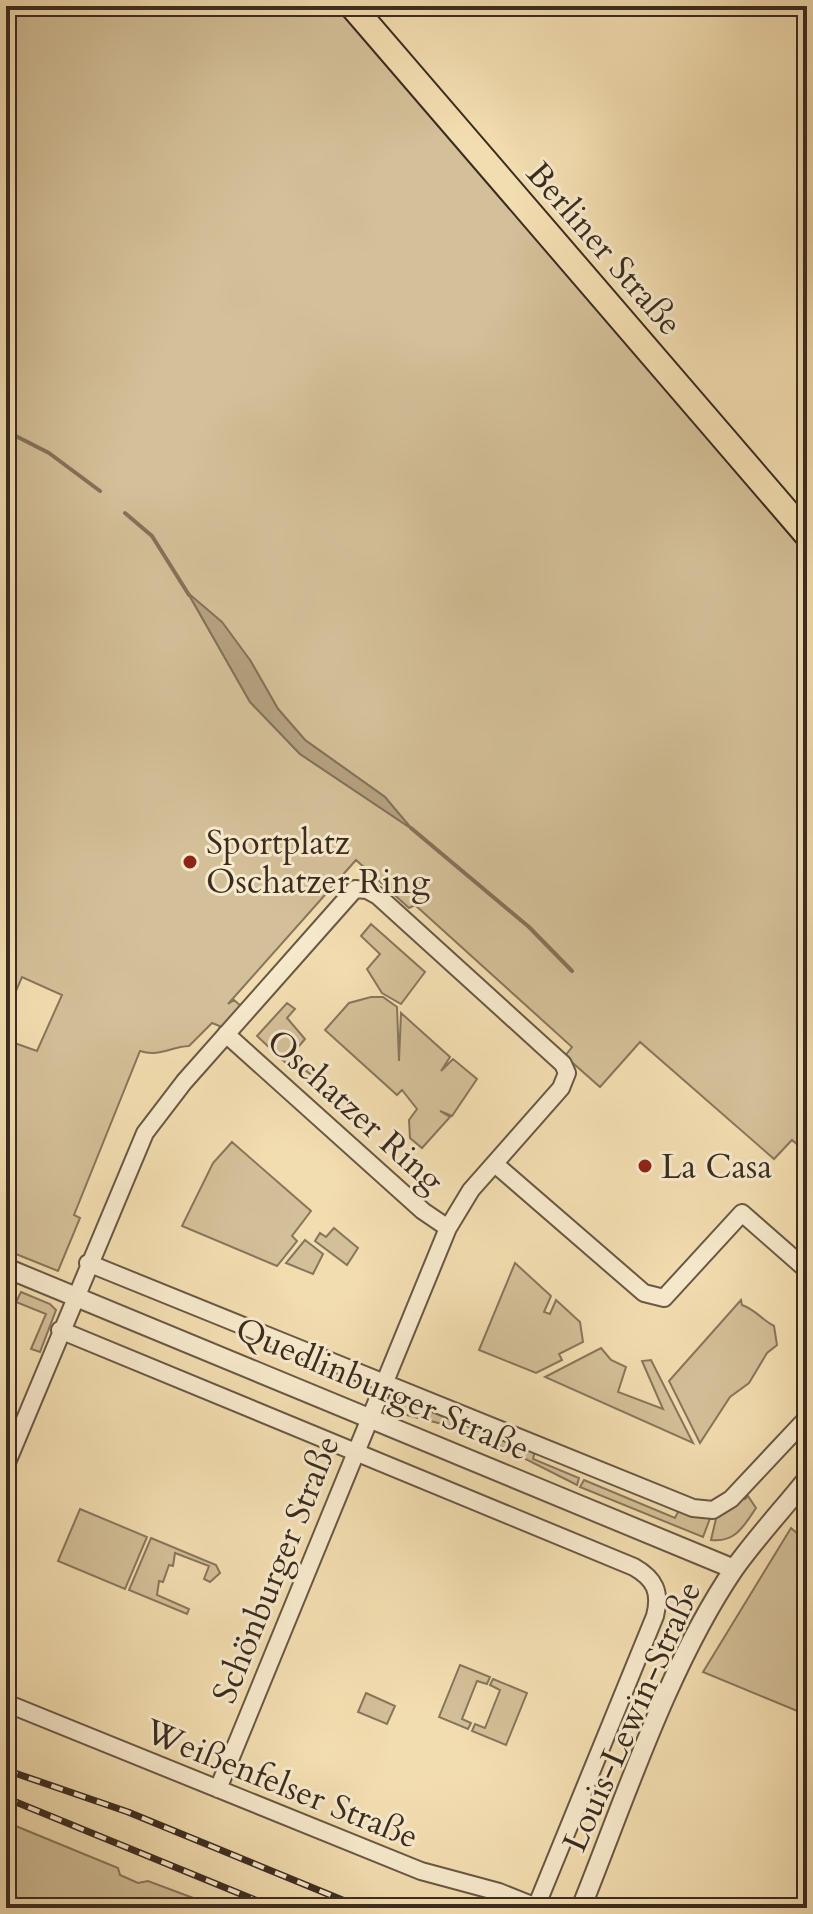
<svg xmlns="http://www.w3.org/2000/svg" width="813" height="1914" font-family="Cardo,serif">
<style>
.green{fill:#d3bf98;stroke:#87765c;stroke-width:2;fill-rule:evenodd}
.water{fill:#b4a17f;stroke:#847259;stroke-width:2}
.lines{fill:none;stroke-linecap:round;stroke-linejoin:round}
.stream{stroke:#847259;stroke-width:4}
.minor-casing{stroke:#695845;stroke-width:20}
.tertiary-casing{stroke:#695845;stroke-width:22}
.primary-casing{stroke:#3b2c21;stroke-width:28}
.minor{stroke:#f7e9cc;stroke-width:16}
.tertiary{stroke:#f7e9cc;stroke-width:18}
.primary{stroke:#f2ddb0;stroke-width:24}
.rail-casing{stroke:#3b2c21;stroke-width:7}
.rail{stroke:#f7e9cc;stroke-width:4;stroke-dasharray:12;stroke-linecap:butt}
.poi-dot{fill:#8f2418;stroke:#f7e9cc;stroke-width:3}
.labels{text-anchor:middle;stroke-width:6;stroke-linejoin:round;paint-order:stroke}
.street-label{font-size:34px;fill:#3b2c21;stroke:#f7e9cc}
.poi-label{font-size:34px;fill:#3b2c21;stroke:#f7e9cc;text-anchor:start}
</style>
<rect width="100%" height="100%" fill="#f2ddb0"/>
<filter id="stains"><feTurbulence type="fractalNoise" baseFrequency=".0025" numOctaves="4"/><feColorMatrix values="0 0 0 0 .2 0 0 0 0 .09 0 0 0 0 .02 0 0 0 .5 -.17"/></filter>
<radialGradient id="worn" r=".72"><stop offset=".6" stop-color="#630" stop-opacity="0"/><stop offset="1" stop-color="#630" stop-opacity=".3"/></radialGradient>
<path class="green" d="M6,6H342L807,548V1153L792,1140L774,1159L640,1042L600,1087L565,1056L572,1047L415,905L409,908L356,860L228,1004L234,1000L241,1006L222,1027L212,1023L189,1046C170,1047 159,1057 140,1051L74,1215L80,1218L58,1271L6,1250V1040L37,1051L62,995L22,977L6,1014V252L13,190L6,163ZM189,595L250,660L278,709L305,740L385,797L409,827L300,754L250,702Z
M371,924L425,972L401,1004L382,993L367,969L380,954L361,936Z
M371,997H383L397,1007L399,1061L401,1013L450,1057L441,1071L453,1059L477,1079L452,1116L440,1111L450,1117L422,1148L410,1138L409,1120L417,1109L402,1090L397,1095L325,1030L349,1003Z
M287,1003L295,1009L287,1018L305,1039L294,1052L314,1070L310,1074L298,1065H288L257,1036Z
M232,1142L311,1211L292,1236L297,1241L277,1266L182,1226L213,1163Z
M334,1228L358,1248L347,1265L315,1241L320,1233L326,1237Z
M305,1240L323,1254L313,1274L286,1263Z
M515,1263L551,1296L544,1312L550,1314L556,1300L580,1322L583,1342L559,1354L562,1360L536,1373L479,1350Z
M21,1292L50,1304L56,1310L40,1352L31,1349L46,1314L16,1302Z
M741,1300L742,1305C756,1310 761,1319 774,1326L777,1345L767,1353L749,1383L730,1397L700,1443L669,1381Z
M601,1348L611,1360L626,1367L618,1392L663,1409L642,1361L651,1360L693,1443L545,1377Z
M405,1399L465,1422L462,1429L399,1413Z
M493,1433L535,1451L533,1459L579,1478L577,1485L490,1441Z
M584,1480L675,1518L679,1510L712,1513L703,1537L580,1487Z
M739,1493L745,1499L748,1496L756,1508C744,1526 735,1543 711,1540L718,1510Z
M80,1509L147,1537L125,1589L58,1561Z
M791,1528L807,1542V1715L703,1672Z
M151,1538L216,1565L220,1573L210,1582L204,1579L209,1566L175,1553L173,1566L169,1565L163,1582L159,1581L157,1595L189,1609L187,1614L129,1590Z
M460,1665L490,1677L487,1684L477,1681L462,1719L471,1723L468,1729L439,1717Z
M493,1679L527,1693L506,1745L472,1731L475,1724L485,1728L500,1690L490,1685Z
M366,1693L395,1706L387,1724L358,1712Z
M6,1822L118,1868L120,1875L138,1883L148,1881L220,1908H6Z"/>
<path class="water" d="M188,593L222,622L250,660L278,709L305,740L385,797L412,829L300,754L250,702Z"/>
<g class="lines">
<path class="stream" d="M6,431L49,453L100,491
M125,513L152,536L189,595
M411,828L529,927L572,971
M6,1896L56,1908"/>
<defs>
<path id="minor" d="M226,1034L423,1211L448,1228
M495,1164L644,1293L664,1298L742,1213L807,1270
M88,1263L693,1508L713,1510L731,1499L807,1418
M60,1330L634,1567C655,1579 661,1592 655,1616L536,1907
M6,1465L145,1133L184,1082L355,889L367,890L378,896L563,1064L567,1073L561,1088L471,1190L448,1228L218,1789
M6,1703L421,1871L499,1892L539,1908"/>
<path id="tertiary" d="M6,1268L734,1569
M581,1908C625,1799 668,1666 734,1569C756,1538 783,1509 807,1479"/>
<path id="primary" d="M352,6L807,535"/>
</defs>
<use href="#minor" class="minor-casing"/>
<use href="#tertiary" class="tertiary-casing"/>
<use href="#primary" class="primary-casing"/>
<use href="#minor" class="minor"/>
<use href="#tertiary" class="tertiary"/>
<use href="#primary" class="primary"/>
<defs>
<path id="rail" d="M6,1770L128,1812L362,1908
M6,1798L275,1908"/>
</defs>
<use href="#rail" class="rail-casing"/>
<use href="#rail" class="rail"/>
</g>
<g class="poi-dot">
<circle cx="190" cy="862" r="8"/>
<circle cx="645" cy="1166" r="8"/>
</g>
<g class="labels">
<g class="street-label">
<text transform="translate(605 248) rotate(49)" y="12">Berliner Straße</text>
<text transform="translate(356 1110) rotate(42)" y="12">Oschatzer Ring</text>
<text transform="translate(383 1388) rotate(23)" y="12">Quedlinburger Straße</text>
<text transform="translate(275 1569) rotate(-68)" y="12">Schönburger Straße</text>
<text transform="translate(631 1716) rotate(-66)" y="12">Louis-Lewin-Straße</text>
<text transform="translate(282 1783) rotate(22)" y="12">Weißenfelser Straße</text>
</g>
<g class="poi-label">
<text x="206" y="854">Sportplatz<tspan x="206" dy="39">Oschatzer Ring</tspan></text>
<text x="661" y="1178">La Casa</text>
</g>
</g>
<rect width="813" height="1914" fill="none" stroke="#f2ddb0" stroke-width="32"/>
<rect x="8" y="8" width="797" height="1898" fill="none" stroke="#3b2c21" stroke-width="4"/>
<rect x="16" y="16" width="781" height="1882" fill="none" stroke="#3b2c21" stroke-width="2"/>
<rect width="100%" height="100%" filter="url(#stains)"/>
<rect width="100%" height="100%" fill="url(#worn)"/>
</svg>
